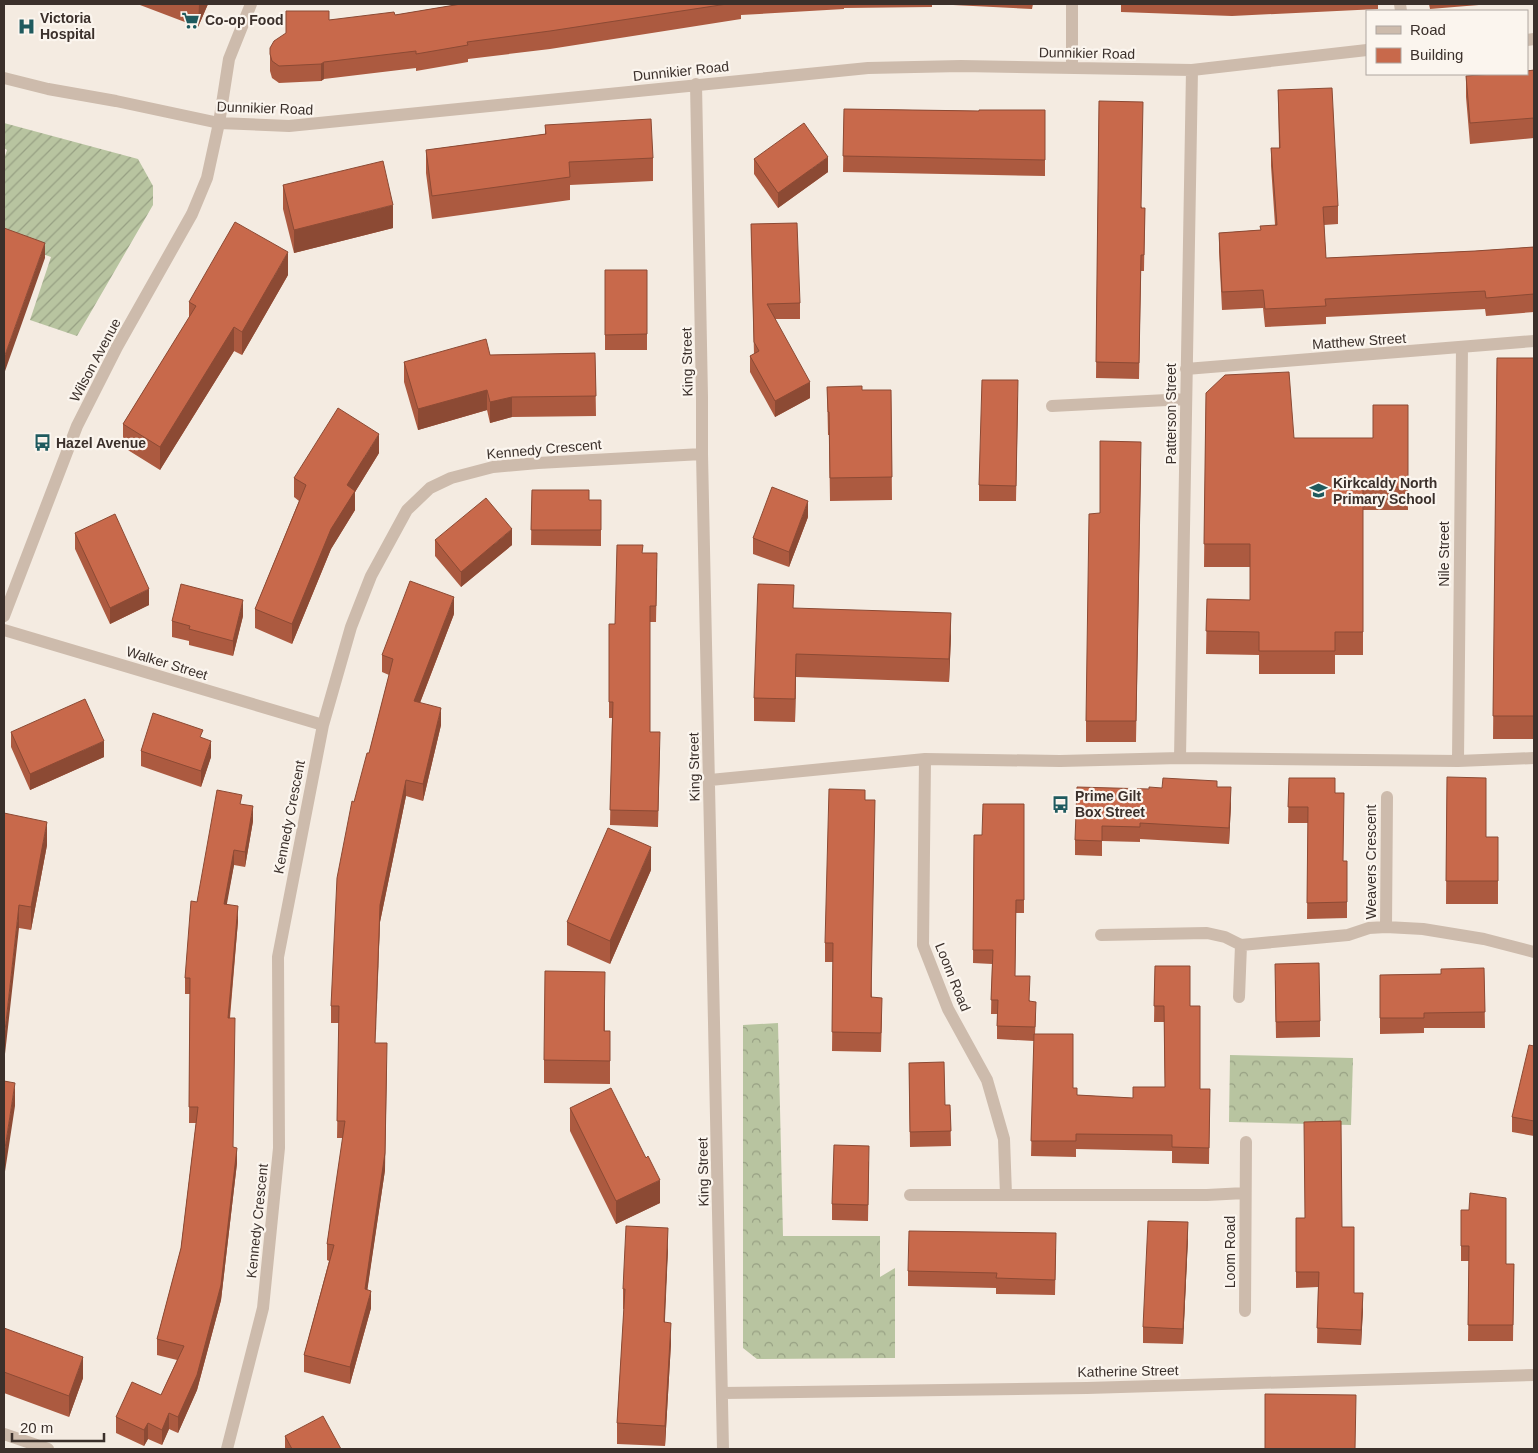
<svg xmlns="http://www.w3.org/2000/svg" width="1538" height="1453" font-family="Helvetica,sans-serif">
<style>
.forest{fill:url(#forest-crowns)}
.garden{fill:url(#garden-furrows)}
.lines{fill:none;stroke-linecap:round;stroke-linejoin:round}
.minor{stroke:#cdbbac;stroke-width:12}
.wall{fill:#ac5a40}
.shaded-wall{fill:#8c4a34}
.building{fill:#c8694b;stroke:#8c4a34}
.labels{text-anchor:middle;stroke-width:4.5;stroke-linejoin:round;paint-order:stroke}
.poi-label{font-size:14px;font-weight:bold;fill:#3b302b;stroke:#fbf5ee;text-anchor:start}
.street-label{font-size:14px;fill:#3b302b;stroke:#fbf5ee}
</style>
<defs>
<pattern id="forest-crowns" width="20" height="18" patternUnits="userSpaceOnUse" patternTransform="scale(1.25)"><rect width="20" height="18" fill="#b8c4a0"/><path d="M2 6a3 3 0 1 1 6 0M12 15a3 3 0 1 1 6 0" fill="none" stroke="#97a083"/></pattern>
<pattern id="garden-furrows" width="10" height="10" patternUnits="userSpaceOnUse" patternTransform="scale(1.25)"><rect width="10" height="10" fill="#b8c4a0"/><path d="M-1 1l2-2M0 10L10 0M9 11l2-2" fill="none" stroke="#97a083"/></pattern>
</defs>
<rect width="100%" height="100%" fill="#f4ebe1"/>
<path class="forest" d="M778,1023L783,1236H880V1277L895,1268V1358L757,1359L743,1348V1025Z
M1230,1055L1353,1058L1351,1125L1229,1122Z"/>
<path class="garden" d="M4,123L138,159L153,186V205L77,336L30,320L51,257L4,240V159L7,150L4,148Z"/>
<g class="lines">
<path class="minor" d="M1072,4V68
M1400,4L1401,11
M1527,40L1534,39
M4,78L48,89L116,101L219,123L289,126L868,68L961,66L1192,70L1367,50
M696,84L702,397V454L723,1449
M1186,369L1534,341
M1052,406L1186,399
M4,616L77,426L117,347L192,214L207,178L219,123L229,59L251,4
M4,630L323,725
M1180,758L1192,70
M925,759L923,945L948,1009L987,1080L1004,1139L1006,1195
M1458,761L1462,347
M710,780L925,759L1060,761L1180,758L1458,761L1534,758
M1386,927L1387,797
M1101,935L1207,933L1225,937L1241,945L1348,935L1369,928L1386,927L1423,929L1484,939L1534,952
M1239,997L1241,945
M910,1195H1207L1245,1193
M1245,1311L1246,1142
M722,1393L1087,1388L1534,1375
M4,1434L48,1449
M227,1449L263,1308L279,1148L278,957L323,725L351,627L371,576L407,510L430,488L451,478L493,467L538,463L702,454"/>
</g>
<path class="wall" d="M140,4H208L198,27L140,5Z
M461,4H932V7L844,8V9L741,15V19L550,49L468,59V62L416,71V68L324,79L321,81L279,83L272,78L270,71V54L329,20L395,15Z
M933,4H1033L1032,9Z
M1121,4H1378V9L1232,16L1121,12Z
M1429,4H1491L1430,9Z
M1534,70V138L1470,144L1466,97V76Z
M1278,90L1338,206V224L1324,225L1326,258L1475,251L1534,247V312L1486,316L1485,309L1326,317V324L1265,327L1263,308L1222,310L1219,251V233L1260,230L1275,225L1271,166V148H1279Z
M1099,101L1142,208H1145L1144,271H1141L1139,379L1096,378Z
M844,109L979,111L1045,110V176L843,172Z
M545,125L653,158V181L570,185V200L432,219L426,173V150L545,134Z
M754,159L828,172L778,208L754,174Z
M283,185L393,228L294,253L283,209Z
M751,224L800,303V319H775L810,398L775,417L750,372V356L754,354Z
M605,270H647V350H605Z
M288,275L242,355L234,351L160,470L123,447V424L189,318V302Z
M595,353L596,416L512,417L490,423L487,410L418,430L404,382V362L490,355Z
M1497,358H1534V739H1493Z
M827,387L862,390H891L892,500L830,501L829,435H828Z
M1206,393L1294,438H1373L1408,405V510H1363V655H1335V674H1259V655L1206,654L1207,599L1250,600V567H1204Z
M1018,396L1016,501H979V485Z
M379,453L355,492V510L331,549L292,644L255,628V609L299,501L294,497V478Z
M1141,463L1136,742H1086V721L1100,513Z
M532,490L589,500H601V546L531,545Z
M808,517L789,567L753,554V538Z
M75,533L149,605L110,624L75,549Z
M435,540L512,545L461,587L435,556Z
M643,553L657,569L656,622H650V732L660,748L658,827L610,825L612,718H609V624H615Z
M794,608L951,636L949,682L796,677L795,722L754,721V698Z
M454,614L420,703L441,725L423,801L406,796L380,922L375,1043L385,1170L367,1290L371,1308L350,1384L304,1372V1355L329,1261L327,1260V1244L343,1138H337L339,1023H331V1006L369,753L389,675L382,672V655Z
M243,616L233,656L189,645V641L172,637V621Z
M11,732L104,757L30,790L11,747Z
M203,738L211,757L201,787L141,766V751Z
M1447,777L1486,837H1498V904H1446Z
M1289,778L1335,793L1343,861H1347V918L1307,919L1308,823H1288Z
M1217,787L1231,803L1229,844L1140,839V842L1102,841V856L1075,855V840L1149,789L1162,788Z
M865,800L872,997L882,1017L881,1052L832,1051L833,962H825V943Z
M242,804L253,821L245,867L234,865L226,905L238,921L230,1018L233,1147L237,1163L221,1300L197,1390L178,1433L169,1429L162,1445L148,1439L144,1446L116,1433V1417L161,1395L177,1360L157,1355V1339L181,1248L196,1123H189L190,994H185V978L197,902Z
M1024,804V913H1016L1015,976L1030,1001L1036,1016L1035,1034L1077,1095L1133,1098L1165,1087L1164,1022H1154L1155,966L1190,1006L1200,1089H1210L1209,1164L1172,1163V1151L1076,1149V1157L1031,1156L1034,1041L997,1039V1014H991L992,964L973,963L974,835H982Z
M4,813L47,845L31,930L19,928Z
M651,870L610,964L567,945V922Z
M1484,968L1485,1028H1424V1033L1380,1034V975L1441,974Z
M1275,980L1320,1021V1037L1276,1038Z
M605,995V1031H610V1084L544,1083V1060Z
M1534,1046V1136L1512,1132V1117Z
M909,1063L945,1105H950L951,1146L910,1147Z
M570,1108L646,1158L660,1203L616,1224L570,1131Z
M869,1161L868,1221L832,1220V1204Z
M1461,1210L1506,1264H1514L1513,1341H1468L1469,1261H1461Z
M1296,1218L1342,1227L1354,1293L1363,1309L1361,1345L1317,1343L1318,1287L1296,1288Z
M1188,1238L1183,1344L1143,1343V1327Z
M668,1249L664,1322L671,1343L665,1446L617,1444V1423L624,1309H623V1289Z
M1056,1249L1055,1295L996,1294V1288L908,1286V1271Z
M4,1317V1328L83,1378L69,1417L4,1393Z
M285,1436L341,1449H285Z"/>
<path class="shaded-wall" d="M199,4H208L198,27Z
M324,62V79L321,81V64Z
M828,157V172L778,208V193Z
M393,205V228L294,253V230Z
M45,243V258L4,374V358Z
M288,252V275L242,355V332Z
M234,327V351L160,470V447Z
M810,382V398L775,417V401Z
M487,390V410L418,430V409Z
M512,397V417L490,423V402Z
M379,434V453L355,492V510L331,549L292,644V624L347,485Z
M808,501V517L789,567V552Z
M512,529V545L461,587V572Z
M149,589V605L110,624V608Z
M454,597V614L414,718V701Z
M243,600V616L233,656V641Z
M951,613V636L949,682V659Z
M796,654V677L795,722V699Z
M441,708V725L423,801V784Z
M104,741V757L30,790V774Z
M211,741V757L201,787V771Z
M406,780V796L380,922L375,1060L380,905Z
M1231,787V803L1229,844V828Z
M253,806V821L245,867V852Z
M47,822V845L31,930V907Z
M651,847V870L610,964V941Z
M234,850V865L224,920V904Z
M19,905V928L4,1063V1040Z
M238,906V921L228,1034V1018Z
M387,1060L385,1170L365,1306V1289Z
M15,1083V1106L4,1178V1155Z
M237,1148V1163L221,1300L197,1390L178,1433V1417Z
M660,1180V1203L616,1224V1201Z
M1188,1222V1238L1183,1344V1329Z
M668,1228V1249L664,1343V1322Z
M371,1291V1308L350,1384V1367Z
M1363,1293V1309L1361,1345V1330Z
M671,1323V1343L665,1446V1426Z
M83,1357V1378L69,1417V1396Z
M169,1413V1429L162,1445V1430Z
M148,1423V1439L144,1446V1430Z"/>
<path class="building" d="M461,4H727L550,31L467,42L468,45L416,54V51L324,62L321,64L279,66L272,61L270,54V48L274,41L286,33V11H329V20L394,12L395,15Z
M1534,70V118L1470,123L1466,76L1493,74H1527V71Z
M1332,88L1338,206L1323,207L1326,258L1475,251L1534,247V294L1486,298L1485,291L1325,299L1326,306L1265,309L1263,290L1222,292L1219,233L1261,230L1260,226L1277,225L1271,148H1280L1278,90Z
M1099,101L1143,102L1141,208H1145L1144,255H1141L1139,363L1096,362Z
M844,109L979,111V110H1045V160L843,156Z
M651,119L653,158L569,162L570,177L432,196L426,150L546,134L545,125Z
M804,123L828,157L778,193L754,159Z
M383,161L393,205L294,230L283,185Z
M235,222L288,252L242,332L234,327L160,447L123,424L196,306L189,302Z
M797,223L800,303L767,304L810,382L775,401L750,356L759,351L754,342L751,224Z
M4,228L45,243L4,358Z
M605,270H647V334L605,335Z
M486,339L490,355L595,353L596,396L512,397L490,402L487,390L418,409L404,362Z
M1497,358H1534V716H1493Z
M1289,372L1294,438H1373V405H1408V487H1363V632H1335V651H1259V632L1206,631L1207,599L1250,600V544H1204L1206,393L1225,375Z
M982,380H1018L1016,486L979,485Z
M862,386V390H891L892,477L830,478L829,412H828L827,387Z
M338,408L379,434L347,485L355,491L331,529L292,624L255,609L306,485L294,478Z
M1100,441L1141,442L1136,721H1086L1089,514L1100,513Z
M772,487L808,501L789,552L753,538Z
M532,490H589V500H601V530H531Z
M486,498L512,529L461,572L435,540Z
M115,514L149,589L110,608L75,533Z
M617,545H643L642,553H657L656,606H650V732H660L658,811L610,810L613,702H609V624H615Z
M410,581L454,597L414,701L441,708L423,784L406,780L380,905L375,1043H387L385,1153L365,1289L371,1291L350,1367L304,1355L334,1245L327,1244L345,1121H337L339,1006H331L337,878L352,801L354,802L367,753H369L393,659L382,655Z
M181,584L243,600L233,641L189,629L190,626L172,621Z
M758,584L794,585L793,608L951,613L949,659L796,654L795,699L754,698Z
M85,699L104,741L30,774L11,732Z
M153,713L203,730L200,737L211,741L201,771L141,751Z
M1447,777L1486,778V837H1498V881H1446Z
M1163,778L1217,781V787H1231L1229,828L1140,823V827L1102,826V841L1075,840L1077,787L1149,789V787L1162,788Z
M1289,778H1335V793H1344L1343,861H1347V902L1307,903L1308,807H1288Z
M829,789L865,790V800H875L871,997L882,998L881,1033L832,1032L833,943H825Z
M217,790L242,795L240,804L253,806L245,852L234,850L224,904L238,906L228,1018H235L233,1147L237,1148L221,1285L197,1375L178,1417L169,1413L162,1430L148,1423L144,1430L116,1417L132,1382L161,1395L184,1346L157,1339L181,1248L198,1107H189L190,978H185L191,901L197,902Z
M983,804H1024V900H1016L1015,976H1030L1029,1001L1036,1002L1035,1027L997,1026L998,1000H991L993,950H973L974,835H982Z
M4,813L47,822L31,907L19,905L4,1040Z
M608,828L651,847L610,941L567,922Z
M1319,963L1320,1021L1276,1022L1275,964Z
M1155,966H1190V1006H1200V1089H1210L1209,1148L1172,1147V1135L1076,1134V1141H1031L1034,1034H1073V1088H1077V1095L1133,1098V1087H1165L1164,1006H1154Z
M1484,968L1485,1012L1424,1013V1018H1380V975L1441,974V969Z
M545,971L605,972L604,1031H610V1061L544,1060Z
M1529,1045L1534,1046V1121L1512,1117Z
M944,1062L945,1105H950L951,1131L910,1132L909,1063Z
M4,1081L15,1083L4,1155Z
M611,1088L646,1158L648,1156L660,1180L616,1201L570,1108Z
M1341,1121L1342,1227H1354V1293H1363L1361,1330L1317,1328L1319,1272H1296V1218H1305L1304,1122Z
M834,1145L869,1146L868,1205L832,1204Z
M1470,1193L1506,1198V1264H1514L1513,1325H1468L1469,1246H1461V1210H1469Z
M1148,1221L1188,1222L1183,1329L1143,1327Z
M626,1226L668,1228L664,1322L671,1323L665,1426L617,1423L625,1289H623Z
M909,1231L1056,1233L1055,1280L996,1278L997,1273L908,1271Z
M4,1328L83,1357L69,1396L4,1372Z
M1265,1394L1356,1395L1355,1449H1239H1265Z
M323,1416L341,1449H292L285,1436Z"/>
<defs>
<symbol id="supermarket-bare" viewBox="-9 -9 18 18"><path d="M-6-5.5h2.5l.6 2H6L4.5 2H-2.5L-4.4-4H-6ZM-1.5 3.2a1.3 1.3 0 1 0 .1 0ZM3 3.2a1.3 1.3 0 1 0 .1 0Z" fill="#1f5a5e" stroke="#fbf5ee" stroke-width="2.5" paint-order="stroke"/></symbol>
<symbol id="hospital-bare" viewBox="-9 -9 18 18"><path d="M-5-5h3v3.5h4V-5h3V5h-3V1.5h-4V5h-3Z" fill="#1f5a5e" stroke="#fbf5ee" stroke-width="2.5" paint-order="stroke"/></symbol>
<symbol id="bus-bare" viewBox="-9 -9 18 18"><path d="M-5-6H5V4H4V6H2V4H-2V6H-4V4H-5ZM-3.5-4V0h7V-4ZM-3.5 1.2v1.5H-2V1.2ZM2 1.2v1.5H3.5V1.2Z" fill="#1f5a5e" stroke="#fbf5ee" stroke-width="2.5" paint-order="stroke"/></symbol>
<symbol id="school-bare" viewBox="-9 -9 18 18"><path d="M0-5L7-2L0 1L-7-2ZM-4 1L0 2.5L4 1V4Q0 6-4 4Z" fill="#1f5a5e" stroke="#fbf5ee" stroke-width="2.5" paint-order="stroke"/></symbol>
</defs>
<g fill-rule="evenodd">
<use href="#supermarket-bare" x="178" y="8" width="25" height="25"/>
<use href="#hospital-bare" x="14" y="14" width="25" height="25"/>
<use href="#bus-bare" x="30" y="430" width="25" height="25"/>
<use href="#school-bare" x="1306" y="478" width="25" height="25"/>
<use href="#bus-bare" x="1048" y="792" width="25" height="25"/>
</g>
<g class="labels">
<g class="poi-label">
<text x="40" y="23">Victoria<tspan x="40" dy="16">Hospital</tspan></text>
<text x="205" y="25">Co-op Food</text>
<text x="56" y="448">Hazel Avenue</text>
<text x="1333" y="488">Kirkcaldy North<tspan x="1333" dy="16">Primary School</tspan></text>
<text x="1075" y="801">Prime Gilt<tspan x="1075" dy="16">Box Street</tspan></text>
</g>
<g class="street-label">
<text transform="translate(1087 53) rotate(1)" y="5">Dunnikier Road</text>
<text transform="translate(681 71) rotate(-6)" y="5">Dunnikier Road</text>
<text transform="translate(265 108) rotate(2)" y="5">Dunnikier Road</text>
<text transform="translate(1359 341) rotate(-4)" y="5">Matthew Street</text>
<text transform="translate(95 360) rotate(-62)" y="5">Wilson Avenue</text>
<text transform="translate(687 362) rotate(-91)" y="5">King Street</text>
<text transform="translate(1171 414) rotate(-90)" y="5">Patterson Street</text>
<text transform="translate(544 449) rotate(-5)" y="5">Kennedy Crescent</text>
<text transform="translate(1444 554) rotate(-90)" y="5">Nile Street</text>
<text transform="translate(167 663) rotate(17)" y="5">Walker Street</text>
<text transform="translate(694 767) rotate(-91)" y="5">King Street</text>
<text transform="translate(289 817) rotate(-79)" y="5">Kennedy Crescent</text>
<text transform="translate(1371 862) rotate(-90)" y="5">Weavers Crescent</text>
<text transform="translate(953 977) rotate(68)" y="5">Loom Road</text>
<text transform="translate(703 1172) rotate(-91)" y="5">King Street</text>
<text transform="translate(257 1221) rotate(-84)" y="5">Kennedy Crescent</text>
<text transform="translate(1230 1252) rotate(-90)" y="5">Loom Road</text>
<text transform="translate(1128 1371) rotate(-1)" y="5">Katherine Street</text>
</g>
</g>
<rect width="1538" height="1453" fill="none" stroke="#3b302b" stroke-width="10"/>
<rect x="1366" y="10" width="162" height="65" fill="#fbf5ee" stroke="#aea6a0"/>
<rect x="1376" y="26" width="25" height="8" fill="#cdbbac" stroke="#aea6a0"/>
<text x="1410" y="35" font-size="15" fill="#3b302b">Road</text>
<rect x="1376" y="48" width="25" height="15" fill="#c8694b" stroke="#aea6a0"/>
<text x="1410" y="60" font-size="15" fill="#3b302b">Building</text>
<path d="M12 1433v8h92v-8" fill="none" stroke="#3b302b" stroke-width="2.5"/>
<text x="20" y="1433" font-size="15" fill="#3b302b" stroke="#fbf5ee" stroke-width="4" paint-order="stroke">20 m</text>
</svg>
